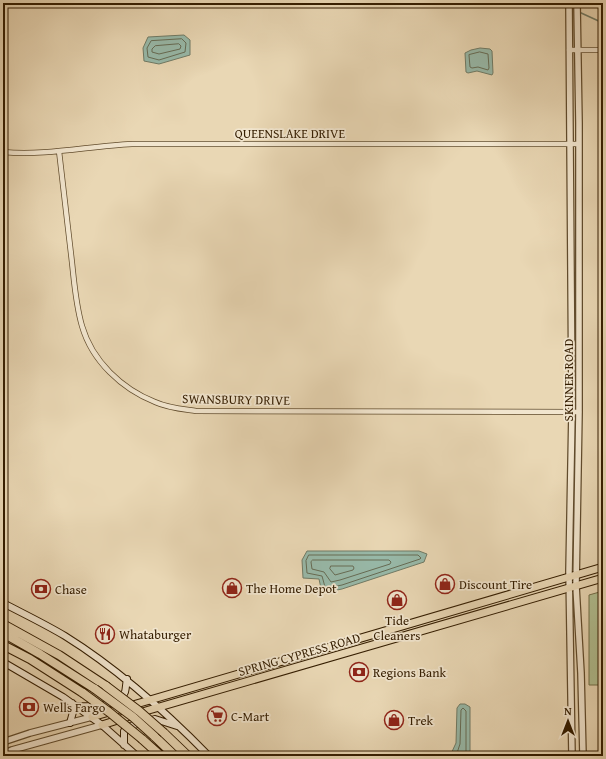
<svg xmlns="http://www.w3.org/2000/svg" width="606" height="759" font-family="'Gentium Book Plus',serif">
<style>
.green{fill:#b1bf91;stroke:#726e48}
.water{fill:#98baaa;stroke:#707b66}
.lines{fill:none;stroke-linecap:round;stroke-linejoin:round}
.shore{stroke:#666c55;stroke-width:1}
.stream{stroke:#707b66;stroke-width:1.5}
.minor-casing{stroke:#614c2d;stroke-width:6}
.tertiary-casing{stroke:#614c2d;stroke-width:8}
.secondary-casing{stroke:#341d00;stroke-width:8}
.primary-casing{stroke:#341d00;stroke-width:9}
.motorway-casing{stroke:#341d00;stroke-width:10}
.minor{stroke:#f1e5ce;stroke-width:4.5}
.tertiary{stroke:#f1e5ce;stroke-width:5.5}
.secondary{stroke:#f1e5ce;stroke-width:6}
.primary{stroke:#e9d7b4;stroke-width:7}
.motorway{stroke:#e9d7b4;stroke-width:8}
.motorway-bridge-casing{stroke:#341d00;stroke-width:10;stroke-linecap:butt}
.motorway-bridge{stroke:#e9d7b4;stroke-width:8}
.labels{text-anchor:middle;stroke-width:3.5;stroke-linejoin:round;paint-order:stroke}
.street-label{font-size:13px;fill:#341d00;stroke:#f1e5ce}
.poi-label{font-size:13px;fill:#341d00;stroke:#f1e5ce;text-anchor:start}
</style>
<rect width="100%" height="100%" fill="#e9d7b4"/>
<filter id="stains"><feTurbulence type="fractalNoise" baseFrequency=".005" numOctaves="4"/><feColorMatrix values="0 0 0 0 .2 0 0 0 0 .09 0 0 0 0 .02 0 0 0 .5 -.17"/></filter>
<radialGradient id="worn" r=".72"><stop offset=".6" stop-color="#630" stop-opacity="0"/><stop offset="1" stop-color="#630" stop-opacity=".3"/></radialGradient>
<path class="green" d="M603,591V685H589V595Z"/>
<path class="water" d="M184,35L190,40V55L159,64L144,61L143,48L148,37Z
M480,48L490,49L492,51L493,73L492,75L477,71L468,73L466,72L465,53L471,50Z
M307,551H419L427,554L424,562L342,589L322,593L319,579L303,578L302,560Z
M460,704H465L470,707V756H450L456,743L457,708Z"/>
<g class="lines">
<path class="shore" d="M182,39L186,43L185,52L159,60L148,57L147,48L151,41Z
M179,44L181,46L180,49L159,54L152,52V49L155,46Z
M480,52L488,54L489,68L488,70L478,67L472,68L470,67L469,55Z
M309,555H418L421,558L420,559L342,585L327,588L325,587L322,576L307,573L306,561Z
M313,560H389L391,562L390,564L340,580L331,582L324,572L312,569L311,562Z
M331,566H353L354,568L353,570L335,575L330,569Z
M456,756L460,744L461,710L463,708L466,711V756"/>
<path class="stream" d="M561,3L567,6
M579,12L603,23"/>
<defs>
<path id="minor" d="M569,50H603
M59,151C63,186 67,220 71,254C74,278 75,302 82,326C92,361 122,389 155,402C168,408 182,409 196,411L579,412
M3,152C46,156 89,146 132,144H578"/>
<path id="tertiary" d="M569,3L572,411L569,572L572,756
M577,3L579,123V412L576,586L581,673L583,756
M3,742L30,733L92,717
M3,754L12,750L102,725"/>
<path id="secondary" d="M3,603C24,614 45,624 65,636C118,669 165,711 209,756
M3,662L63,697L102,725L137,756
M78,706C90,707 119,706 125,692C126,689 126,683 127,679
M70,723L73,712L72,703
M124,745V731L127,727L155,719L177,726"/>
<path id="primary" d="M92,717L603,567
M102,725L149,710L603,578"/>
<path id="motorway" d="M3,624L59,655L106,686
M3,633L40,654L95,689
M3,645L30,659L83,693
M164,733L188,756
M154,736L175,756
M142,739L161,756"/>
</defs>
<use href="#minor" class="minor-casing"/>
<use href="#tertiary" class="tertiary-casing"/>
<use href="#secondary" class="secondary-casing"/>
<use href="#primary" class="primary-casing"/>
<use href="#motorway" class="motorway-casing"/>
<use href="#minor" class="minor"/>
<use href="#tertiary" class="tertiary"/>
<use href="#secondary" class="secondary"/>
<use href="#primary" class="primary"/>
<use href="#motorway" class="motorway"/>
<defs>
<path id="motorway-bridge" d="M106,686L139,711L164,733
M95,689L133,717L154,736
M83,693L109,712L142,739"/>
</defs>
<use href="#motorway-bridge" class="motorway-bridge-casing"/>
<use href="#motorway-bridge" class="motorway-bridge"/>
</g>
<defs>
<symbol id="shop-ring" viewBox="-11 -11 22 22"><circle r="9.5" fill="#f1e5ce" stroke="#8f2418" stroke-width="1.5"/><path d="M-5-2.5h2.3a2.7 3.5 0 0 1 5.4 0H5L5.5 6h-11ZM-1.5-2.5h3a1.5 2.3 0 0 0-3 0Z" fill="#8f2418"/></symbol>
<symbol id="bank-ring" viewBox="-11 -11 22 22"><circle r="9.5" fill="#f1e5ce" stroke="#8f2418" stroke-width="1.5"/><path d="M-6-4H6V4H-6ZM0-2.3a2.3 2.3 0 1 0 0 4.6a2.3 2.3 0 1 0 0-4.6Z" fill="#8f2418"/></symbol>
<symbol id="restaurant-ring" viewBox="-11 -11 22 22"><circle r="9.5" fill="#f1e5ce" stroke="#8f2418" stroke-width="1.5"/><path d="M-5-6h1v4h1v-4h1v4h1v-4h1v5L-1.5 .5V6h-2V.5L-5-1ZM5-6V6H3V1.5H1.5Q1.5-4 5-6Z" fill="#8f2418"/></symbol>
<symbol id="supermarket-ring" viewBox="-11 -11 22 22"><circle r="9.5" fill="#f1e5ce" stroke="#8f2418" stroke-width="1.5"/><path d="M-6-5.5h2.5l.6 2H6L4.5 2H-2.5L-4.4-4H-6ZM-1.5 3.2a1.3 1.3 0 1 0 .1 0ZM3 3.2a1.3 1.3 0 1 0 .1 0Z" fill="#8f2418"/></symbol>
</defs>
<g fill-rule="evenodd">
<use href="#shop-ring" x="434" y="573" width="22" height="22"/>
<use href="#shop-ring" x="221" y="577" width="22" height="22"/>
<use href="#bank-ring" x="30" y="578" width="22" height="22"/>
<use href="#shop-ring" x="386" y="589" width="22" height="22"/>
<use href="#restaurant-ring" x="94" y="623" width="22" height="22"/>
<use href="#bank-ring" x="348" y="661" width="22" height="22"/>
<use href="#bank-ring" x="18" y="696" width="22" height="22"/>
<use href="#supermarket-ring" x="206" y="705" width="22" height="22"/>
<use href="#shop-ring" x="383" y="709" width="22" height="22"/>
</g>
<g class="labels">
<g class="street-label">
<text x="290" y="138">QUEENSLAKE DRIVE</text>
<text transform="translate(568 380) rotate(-90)" y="5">SKINNER ROAD</text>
<text transform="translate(236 399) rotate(1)" y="5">SWANSBURY DRIVE</text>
<text transform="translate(299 654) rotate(-16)" y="5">SPRING CYPRESS ROAD</text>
</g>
<g class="poi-label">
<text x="459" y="589">Discount Tire</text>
<text x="246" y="593">The Home Depot</text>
<text x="55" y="594">Chase</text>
<text x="397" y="625" text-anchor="middle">Tide<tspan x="397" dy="15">Cleaners</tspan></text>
<text x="119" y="639">Whataburger</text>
<text x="373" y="677">Regions Bank</text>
<text x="43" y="712">Wells Fargo</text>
<text x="231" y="721">C-Mart</text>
<text x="408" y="725">Trek</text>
</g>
</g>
<rect width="606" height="759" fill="none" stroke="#e9d7b4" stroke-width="16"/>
<rect x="4" y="4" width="598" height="751" fill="none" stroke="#341d00" stroke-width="2"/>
<rect x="8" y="8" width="590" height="743" fill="none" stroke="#341d00"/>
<g transform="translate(568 721)" stroke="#f1e5ce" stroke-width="3" paint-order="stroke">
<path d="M0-3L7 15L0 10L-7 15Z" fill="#341d00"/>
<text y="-6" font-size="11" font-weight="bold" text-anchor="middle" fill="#341d00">N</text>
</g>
<rect width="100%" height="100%" filter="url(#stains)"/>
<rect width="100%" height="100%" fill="url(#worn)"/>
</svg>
